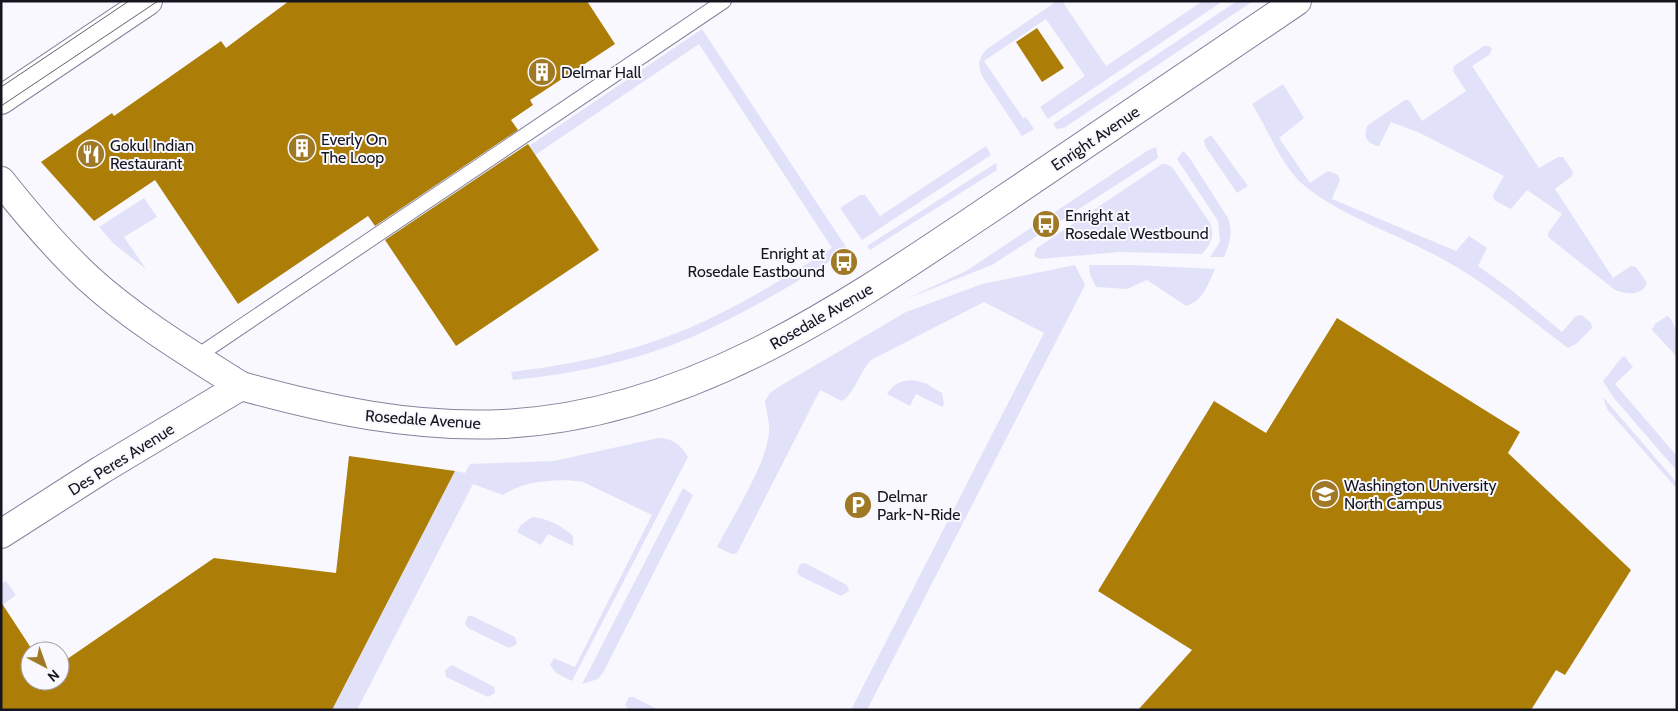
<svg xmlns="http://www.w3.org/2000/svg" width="1678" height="711" font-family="Cabin,sans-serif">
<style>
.green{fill:#e1e2f9}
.building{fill:#ad7e07}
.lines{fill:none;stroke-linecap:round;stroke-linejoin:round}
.lane-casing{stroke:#83849d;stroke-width:16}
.street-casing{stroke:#83849d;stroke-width:30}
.secondary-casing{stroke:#83849d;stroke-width:30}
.lane{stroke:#fff;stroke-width:14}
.street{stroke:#fff;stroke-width:28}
.secondary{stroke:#fff;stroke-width:28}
.tram{stroke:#61616a;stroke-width:1}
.labels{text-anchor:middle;stroke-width:4;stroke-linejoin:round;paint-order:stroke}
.poi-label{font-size:16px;fill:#161620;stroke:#f8f8fe;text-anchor:start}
.street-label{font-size:16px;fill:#161620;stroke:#f8f8fe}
</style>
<rect width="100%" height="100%" fill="#f8f8fe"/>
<path class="green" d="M1057,1H1062L1106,66L1203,1H1223L1048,119L1040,107L1085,76L1046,19L984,61L1023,118L1026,117L1034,129L1022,136L982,76C977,64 979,58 987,49Z
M1237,1H1253L1064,128L1057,129L1053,124Z
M702,29L848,250C798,281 747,313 692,337C636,361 574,374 513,380L511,372C571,365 633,352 689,328C739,307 786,277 832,248L699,44L535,155L529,146Z
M1484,46H1489L1492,49L1489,55L1472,66L1539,168L1558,157H1563L1573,172L1572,176L1555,189L1613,278L1631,266L1636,267L1647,283C1641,297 1626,294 1615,290L1548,237V233L1562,214L1527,190L1511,209L1494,200L1493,195L1504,176L1420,133L1391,122L1379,146C1367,144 1362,136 1368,125L1405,100H1409L1422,121L1466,91L1453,71L1454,66Z
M1283,84L1304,118L1279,138L1310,183L1328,171L1338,175L1340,180L1332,199L1456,251L1469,236L1487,248L1478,266L1510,289L1562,332L1576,316L1582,315L1591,323L1592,328L1576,344L1568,348C1525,316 1485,281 1437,256C1394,233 1344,217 1306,187C1282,168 1268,129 1252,104Z
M1211,135L1248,186L1237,193L1205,146L1204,140Z
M986,146L991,155L862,240L840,208L860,195H865L880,216Z
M1156,147L1158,158L992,265L906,299L966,271L1147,151Z
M1183,151L1189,157L1228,218C1233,233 1230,243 1224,257H1210L1220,242L1218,221L1177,159Z
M996,163L997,170L870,250L867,246Z
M1162,164H1166L1172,167L1210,223C1215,237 1211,243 1202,254L1119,252L1040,259L1034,256L1037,248Z
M144,198L157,217L124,237L146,269L114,244L99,227Z
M1075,265L1085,285L867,710H851L1044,333L984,302L871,360C860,371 855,393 842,401L820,390L737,553L732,554L717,547C732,518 768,462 769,431C770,422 766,411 765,401L770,393L780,386L906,312L982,284Z
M1089,265H1134L1215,269C1208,284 1203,301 1186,306L1147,280L1127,289L1096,287L1090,274Z
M1667,316C1678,322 1677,344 1677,357L1652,330L1655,324Z
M1622,357H1625L1633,367L1615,384L1677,456V471L1613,397L1603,381Z
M913,380L925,383L942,393L944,404L942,407L916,394L910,406L887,394C894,383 900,381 913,380Z
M1603,397L1677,483V489L1607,409Z
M658,438C672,438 681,445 688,457L572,681L556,673L550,665L554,658L575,667L652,515L583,482C559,478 523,481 503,495L473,484L357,710H332L455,471L465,473L470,464L554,461Z
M683,488L693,495L604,671L598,679L582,684Z
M532,517C547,518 562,526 573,536V546L548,534L541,545L517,532L520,526Z
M805,563L847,585L849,591L841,596L800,576L797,572L800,564Z
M6,581L16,595L1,606V584Z
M468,616H472L515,637L517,644L509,648L468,628L465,624Z
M452,665L494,687L495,693L488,697L446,677L445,670Z
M629,697H633L659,710H629L625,705Z"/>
<path class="building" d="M289,1H587L615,44L530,100L533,105L511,120L518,130L375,226L368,216L238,304L155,180L94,221L41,162L112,113L114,116L221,41L226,48Z
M1037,28L1064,68L1042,82L1016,42Z
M528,144L599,250L456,346L385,240Z
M1337,318L1520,432L1508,453L1631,570L1565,675L1556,670L1531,710H1138L1192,650L1098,591L1214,401L1266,433Z
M349,456L455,471L332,710H1V602L33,651H30V681H60V664L214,558L336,573Z"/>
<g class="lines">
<defs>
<path id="lane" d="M196,357L724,1"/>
<path id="street" d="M1,181C28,215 56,248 88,278C134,320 189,353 241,386"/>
<path id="secondary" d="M1,100L148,1
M1,534L101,470L241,386C327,410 413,428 503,424C693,415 851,302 1003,200C1101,134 1199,68 1297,1"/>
</defs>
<use href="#lane" class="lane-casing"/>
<use href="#street" class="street-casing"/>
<use href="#secondary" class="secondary-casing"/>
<use href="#lane" class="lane"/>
<use href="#street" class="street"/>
<use href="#secondary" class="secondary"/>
<path class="tram" d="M1,87L129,1
M1,106L158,1"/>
</g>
<defs>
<symbol id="building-disc" viewBox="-11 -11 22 22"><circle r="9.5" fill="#9f7926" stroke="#f8f8fe"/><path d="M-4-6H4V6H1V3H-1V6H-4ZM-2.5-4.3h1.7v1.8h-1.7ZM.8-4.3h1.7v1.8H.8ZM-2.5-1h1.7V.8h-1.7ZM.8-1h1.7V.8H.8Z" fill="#fff"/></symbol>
<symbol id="restaurant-disc" viewBox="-11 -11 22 22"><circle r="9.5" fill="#9f7926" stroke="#f8f8fe"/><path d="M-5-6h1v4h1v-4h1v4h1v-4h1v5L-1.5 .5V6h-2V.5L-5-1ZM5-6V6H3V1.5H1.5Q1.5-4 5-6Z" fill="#fff"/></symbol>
<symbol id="bus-disc" viewBox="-11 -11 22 22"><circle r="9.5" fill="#9f7926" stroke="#f8f8fe"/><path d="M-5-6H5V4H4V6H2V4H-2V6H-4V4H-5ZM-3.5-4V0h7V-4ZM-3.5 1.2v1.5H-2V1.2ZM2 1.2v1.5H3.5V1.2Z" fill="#fff"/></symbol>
<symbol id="university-disc" viewBox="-11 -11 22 22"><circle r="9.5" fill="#9f7926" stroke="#f8f8fe"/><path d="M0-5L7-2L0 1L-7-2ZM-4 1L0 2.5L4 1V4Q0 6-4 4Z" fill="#fff"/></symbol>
<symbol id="parking-disc" viewBox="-11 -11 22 22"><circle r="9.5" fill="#9f7926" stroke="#f8f8fe"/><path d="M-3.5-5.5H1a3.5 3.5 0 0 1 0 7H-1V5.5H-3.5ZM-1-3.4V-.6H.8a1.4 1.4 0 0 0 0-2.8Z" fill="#fff"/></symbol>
</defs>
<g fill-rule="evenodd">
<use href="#building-disc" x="526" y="56" width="32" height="32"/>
<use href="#building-disc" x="286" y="132" width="32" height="32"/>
<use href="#restaurant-disc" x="75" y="138" width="32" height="32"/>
<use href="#bus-disc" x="1030" y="208" width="32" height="32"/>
<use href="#bus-disc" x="828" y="246" width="32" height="32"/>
<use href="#university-disc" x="1309" y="478" width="32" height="32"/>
<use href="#parking-disc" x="842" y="489" width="32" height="32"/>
</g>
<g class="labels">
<g class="poi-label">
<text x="561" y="78">Delmar Hall</text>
<text x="321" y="145">Everly On<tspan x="321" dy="18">The Loop</tspan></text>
<text x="110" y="151">Gokul Indian<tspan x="110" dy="18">Restaurant</tspan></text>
<text x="1065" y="221">Enright at<tspan x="1065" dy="18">Rosedale Westbound</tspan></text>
<text x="825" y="259" text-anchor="end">Enright at<tspan x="825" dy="18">Rosedale Eastbound</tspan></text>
<text x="1344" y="491">Washington University<tspan x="1344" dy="18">North Campus</tspan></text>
<text x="877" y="502">Delmar<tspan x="877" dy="18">Park-N-Ride</tspan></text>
</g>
<g class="street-label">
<text transform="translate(1095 138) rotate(-34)" y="6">Enright Avenue</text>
<text transform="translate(821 316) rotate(-30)" y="6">Rosedale Avenue</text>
<text transform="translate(423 419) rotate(4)" y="6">Rosedale Avenue</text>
<text transform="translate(121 459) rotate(-32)" y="6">Des Peres Avenue</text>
</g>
</g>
<rect width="1678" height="711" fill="none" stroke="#161620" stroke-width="5"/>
<g transform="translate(45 666) rotate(139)"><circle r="24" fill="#f8f8fe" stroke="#9e9ea5"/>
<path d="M0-4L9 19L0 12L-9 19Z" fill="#9f7926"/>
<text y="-8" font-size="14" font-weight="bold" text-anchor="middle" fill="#161620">N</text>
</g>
</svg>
